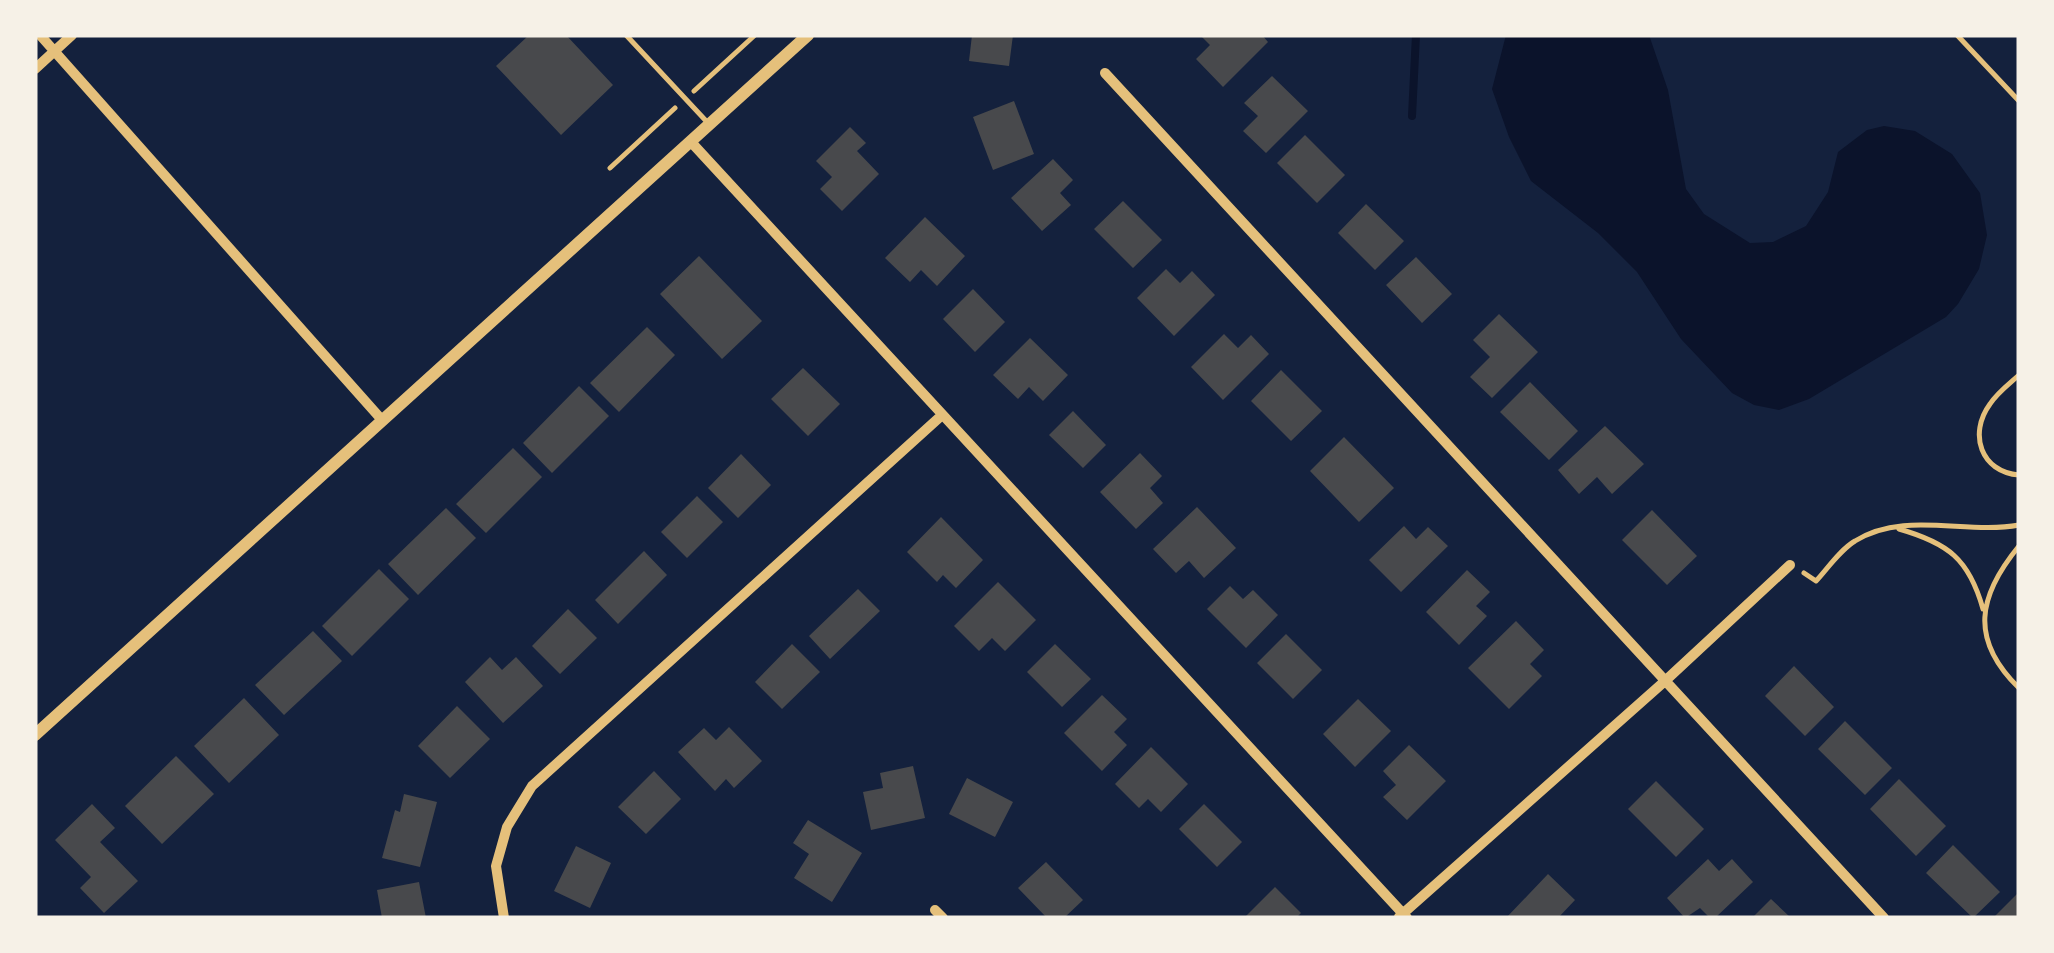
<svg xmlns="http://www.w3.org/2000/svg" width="2054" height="953" font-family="'Fira Sans',sans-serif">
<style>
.water{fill:#0b132b}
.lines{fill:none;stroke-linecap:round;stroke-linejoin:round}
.stream{stroke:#0b132b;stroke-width:8}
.building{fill:#48494c}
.path{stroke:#e5c07b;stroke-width:5}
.service{stroke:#e5c07b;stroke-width:5}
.minor{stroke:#e5c07b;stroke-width:10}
.tertiary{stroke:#e5c07b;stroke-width:12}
</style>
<rect width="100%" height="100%" fill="#14213d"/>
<path class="water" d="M1506,35H1649L1668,90L1686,189L1704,214L1750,243L1773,242L1806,226L1828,192L1838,152L1867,130L1884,126L1915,131L1952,154L1980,193L1987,235L1979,269L1958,304L1946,317L1809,399L1779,410L1754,405L1732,393L1681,339L1637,272L1598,233L1531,181L1509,137L1492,89Z"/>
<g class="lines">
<path class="stream" d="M1412,116L1416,35"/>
</g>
<path class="building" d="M529,35H566L613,85L561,135L496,66Z
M972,35H1013L1009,66L969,61Z
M1200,35H1262L1268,42L1223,87L1196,59L1210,45Z
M1272,76L1308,111L1266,153L1243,131L1258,116L1244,103Z
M1014,101L1034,154L993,170L973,117Z
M850,127L866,143L857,151L879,174L842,211L820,189L832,177L816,161Z
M1305,135L1345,175L1317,203L1277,163Z
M1053,159L1073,180L1060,193L1071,205L1042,231L1011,198Z
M1123,201L1162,240L1133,268L1094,229Z
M1366,204L1404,241L1375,270L1338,233Z
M925,217L965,256L937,286L921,270L910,282L885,258Z
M699,256L762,321L722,359L660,294Z
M1416,257L1452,294L1422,323L1386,285Z
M1166,269L1180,283L1192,271L1215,295L1174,336L1137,298Z
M973,289L1005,322L975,352L943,319Z
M1499,314L1538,352L1492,398L1470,377L1490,357L1473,340Z
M647,327L675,355L619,412L590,383Z
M1224,334L1238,348L1251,335L1269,354L1223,400L1191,367Z
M1030,338L1068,375L1043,401L1029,387L1018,399L993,375Z
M803,368L840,404L808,436L771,399Z
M1281,370L1322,411L1291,441L1251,401Z
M1530,382L1578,431L1549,460L1500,412Z
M579,386L609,416L552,473L523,443Z
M1073,411L1106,445L1083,468L1049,435Z
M1605,426L1644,464L1612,494L1597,477L1579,494L1558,470Z
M1344,437L1394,488L1359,522L1310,471Z
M513,448L542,477L486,533L456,504Z
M1140,453L1162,476L1150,488L1163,503L1136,529L1100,492Z
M741,454L771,485L738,518L708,488Z
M697,496L723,522L687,558L661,532Z
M1197,507L1236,548L1204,578L1189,561L1176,573L1153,549Z
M446,508L476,538L418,595L388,564Z
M1652,510L1697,556L1667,585L1622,540Z
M941,517L983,560L956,588L943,575L937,582L907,552Z
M1404,526L1416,539L1428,527L1448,546L1401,592L1369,560Z
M644,551L667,575L618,624L595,600Z
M379,569L409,599L352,656L322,626Z
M1467,570L1490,592L1476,606L1487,616L1459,645L1426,612Z
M998,582L1036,620L1005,651L992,638L979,651L954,626Z
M1230,586L1243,599L1253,590L1278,615L1246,648L1207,609Z
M858,589L880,611L830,659L809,636Z
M568,609L597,638L560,674L532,646Z
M1516,621L1544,650L1530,664L1542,676L1509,709L1468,668Z
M313,631L342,661L284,715L255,685Z
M1286,634L1322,670L1293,699L1257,663Z
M792,644L820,672L782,709L755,682Z
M1055,644L1091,679L1062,707L1027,672Z
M490,657L502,670L516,657L543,686L503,723L465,682Z
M1794,666L1834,707L1805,736L1765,696Z
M1102,695L1127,719L1114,732L1127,745L1102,771L1064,733Z
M244,698L279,735L229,783L194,746Z
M1358,699L1391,731L1355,767L1323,734Z
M457,706L490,739L450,778L418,746Z
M1845,721L1892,768L1865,795L1818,749Z
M729,727L762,761L734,788L726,779L715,791L678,752L704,728L716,740Z
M1409,745L1446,781L1407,820L1383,797L1396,785L1383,771Z
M1151,747L1188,784L1161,812L1148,799L1139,808L1115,784Z
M176,756L214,794L162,844L125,806Z
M913,766L925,818L871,830L863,792L883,788L880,773Z
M654,771L681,799L646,834L618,807Z
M967,778L1013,802L995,837L949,814Z
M1899,779L1946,826L1916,856L1870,809Z
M1656,781L1704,829L1676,857L1628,809Z
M404,794L437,802L420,867L382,858L395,810L400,812Z
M92,804L115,828L100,842L138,881L104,913L80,888L91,877L55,840Z
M1204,804L1242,842L1217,867L1179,829Z
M808,820L862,853L832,902L794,878L809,854L793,843Z
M1953,845L2000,892L1973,918L1926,873Z
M576,846L611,863L590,908L554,891Z
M1708,859L1719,871L1732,859L1753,882L1715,918H1710L1700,908L1685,918L1667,898Z
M1046,862L1083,900L1064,918H1047L1018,888Z
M1548,874L1575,900L1558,918H1506Z
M419,882L426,918H382L377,890Z
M1275,887L1301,913L1296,918H1244Z
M2019,892V918H1993Z
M1771,899L1791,918H1752Z"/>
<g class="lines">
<path class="path" d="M694,91L755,35
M610,168L675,108
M1899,529C1948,543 1969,559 1983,609
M2019,546C1978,596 1969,639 2019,688
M1804,573L1816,581C1828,568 1840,550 1855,541C1904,510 1966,535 2019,525"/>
<path class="service" d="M626,35L708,123
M1957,35L2019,101
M2019,375C2009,384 1997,393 1990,404C1968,434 1981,472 2019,475"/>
<path class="minor" d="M40,35L382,420
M35,69L72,35
M1105,73L1884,918
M691,142L1407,918
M935,910L943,918
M1399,917L1665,681L1790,565
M504,918L496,866L507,827L532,786L941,416"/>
<path class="tertiary" d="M35,735L808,35"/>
</g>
<rect width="2054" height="953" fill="none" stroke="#f6f1e7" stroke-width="75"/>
</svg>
